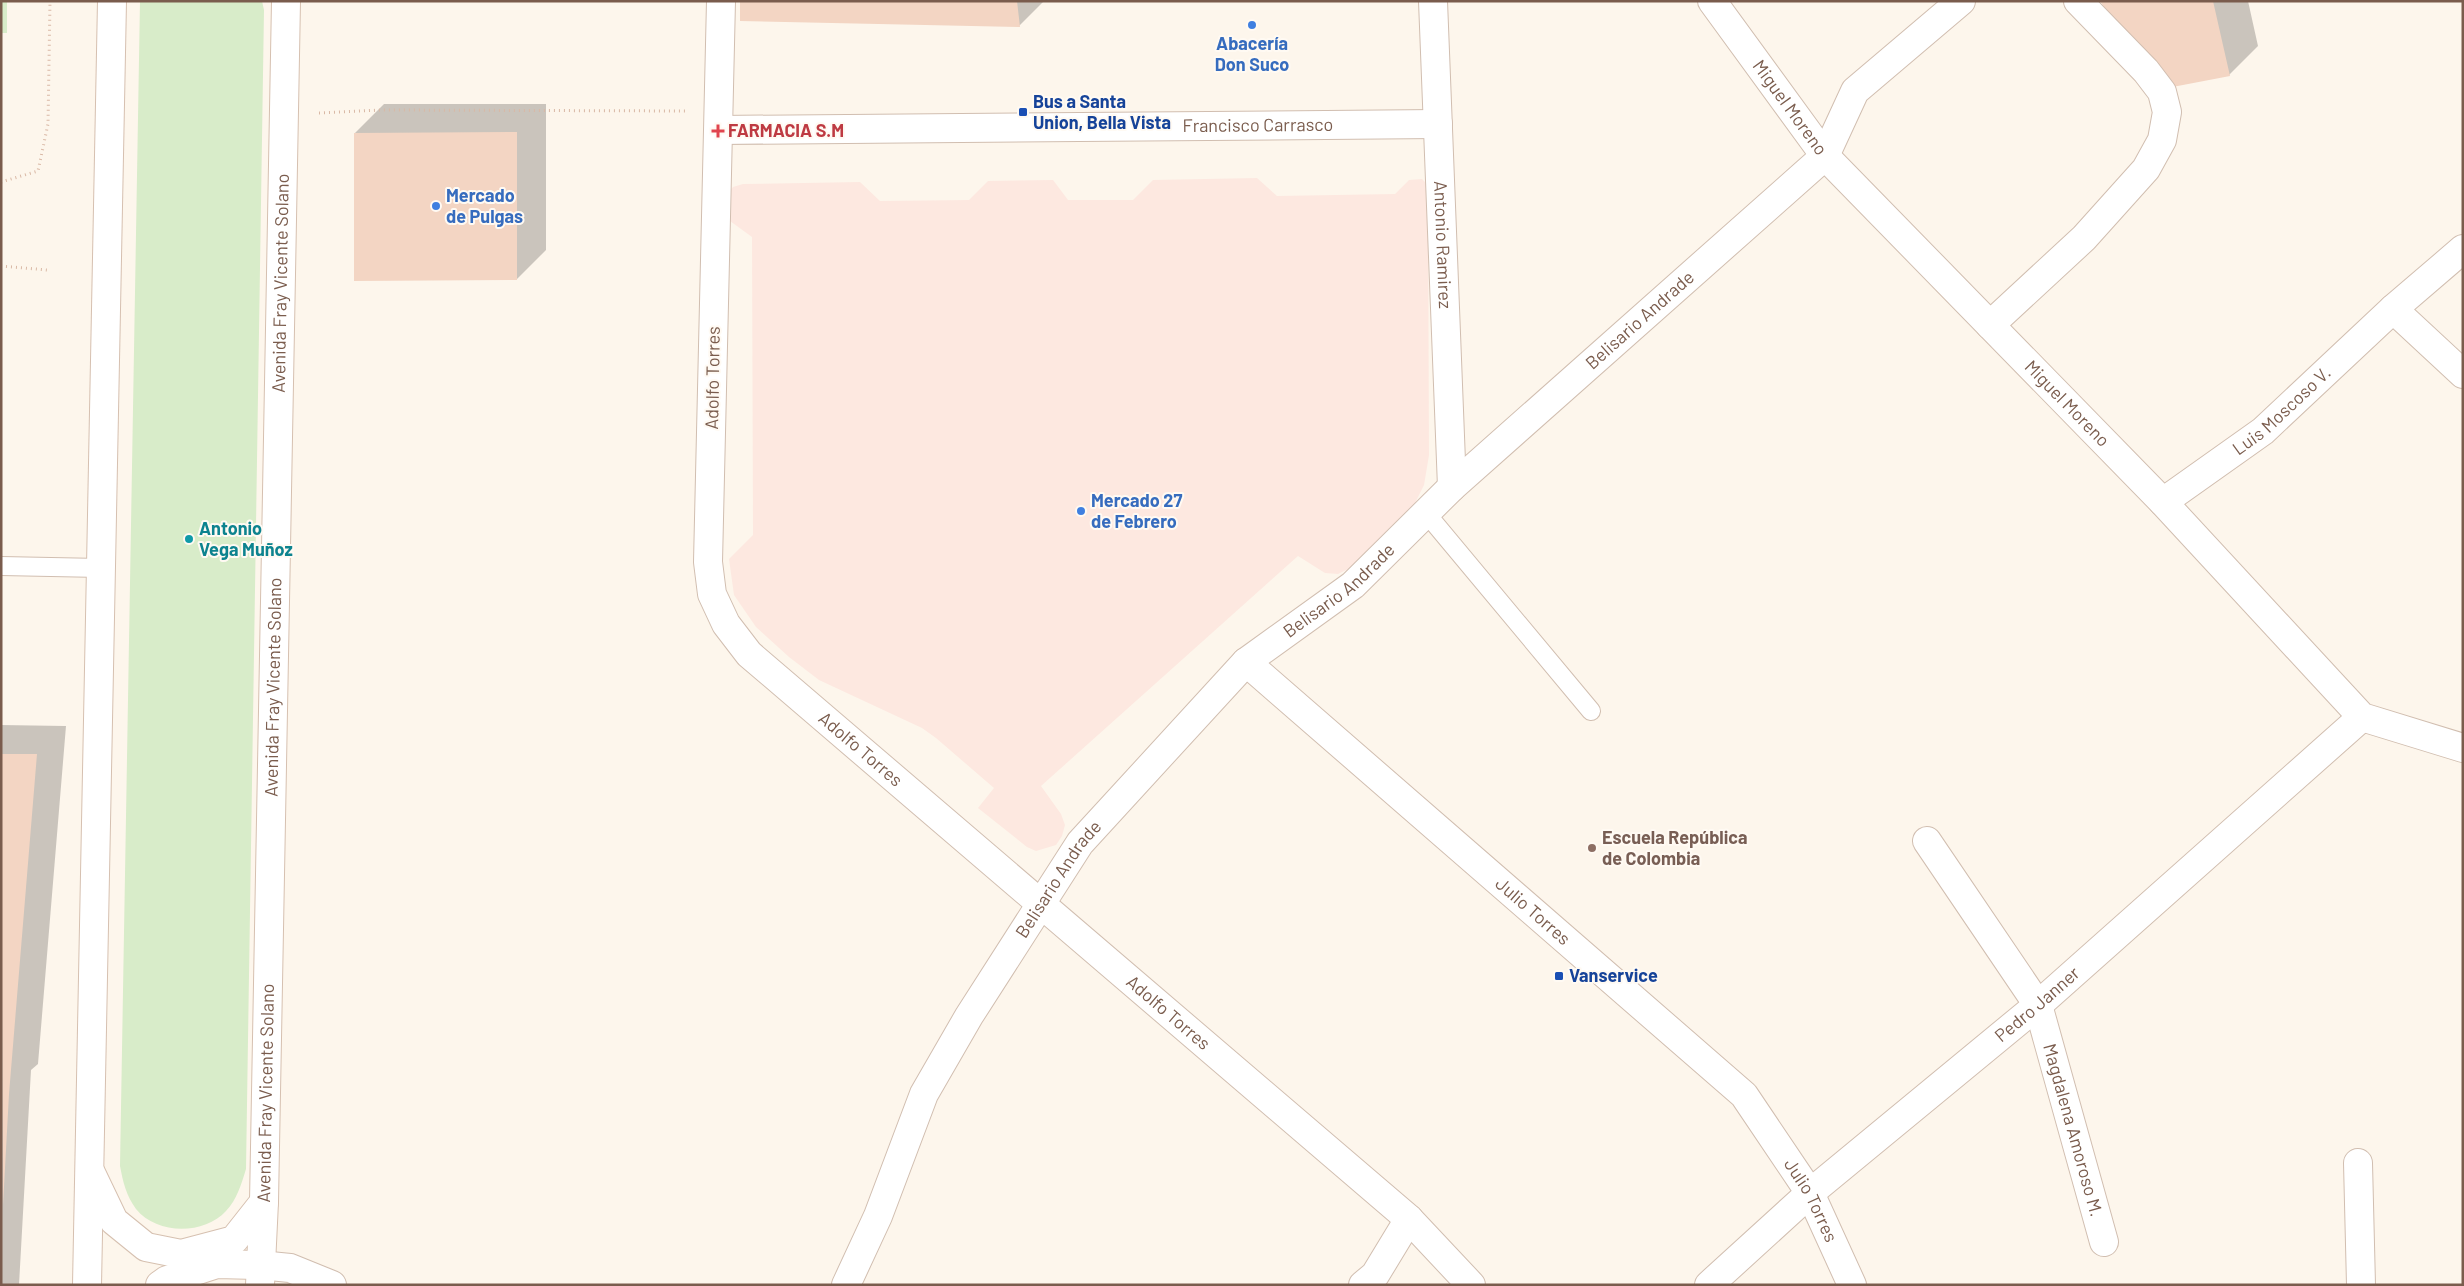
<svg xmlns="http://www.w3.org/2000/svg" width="2464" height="1286" font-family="Barlow,sans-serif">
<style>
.commercial{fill:#fde8e0}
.green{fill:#d8ecc9}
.shadow{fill:#0003}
.building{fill:#f3d5c3}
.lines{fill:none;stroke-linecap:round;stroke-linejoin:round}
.lane-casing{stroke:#d1beb0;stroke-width:20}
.street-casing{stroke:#d1beb0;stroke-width:30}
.secondary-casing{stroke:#d6c0b0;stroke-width:30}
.path{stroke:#d9b8a5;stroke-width:3;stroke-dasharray:1 4;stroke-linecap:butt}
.lane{stroke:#fff;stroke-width:18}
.street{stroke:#fff;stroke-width:28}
.secondary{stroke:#fff;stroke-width:28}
.shop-dot{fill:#3f7fe0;stroke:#fffaf3;stroke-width:2}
.transit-dot{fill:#1a4fb4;stroke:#fffaf3;stroke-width:2}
.health-dot{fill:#e0444e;stroke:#fffaf3;stroke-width:2}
.culture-dot{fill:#0f9aa8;stroke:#fffaf3;stroke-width:2}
.education-dot{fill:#8d6e63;stroke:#fffaf3;stroke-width:2}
.labels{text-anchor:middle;stroke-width:4;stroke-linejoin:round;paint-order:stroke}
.shop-label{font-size:18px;font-weight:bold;fill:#366cbe;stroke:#fffaf3;text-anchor:start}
.transit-label{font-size:18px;font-weight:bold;fill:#164399;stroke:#fffaf3;text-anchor:start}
.street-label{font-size:18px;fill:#7a5c4d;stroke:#fffaf3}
.health-label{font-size:18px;font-weight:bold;fill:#be3a42;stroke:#fffaf3;text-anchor:start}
.culture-label{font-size:18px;font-weight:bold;fill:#0d838f;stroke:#fffaf3;text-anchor:start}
.education-label{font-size:18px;font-weight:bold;fill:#785e54;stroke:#fffaf3;text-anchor:start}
</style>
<rect width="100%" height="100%" fill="#fdf6ec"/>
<path class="commercial" d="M1257,178L1277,196L1395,194L1409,180L1422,179L1428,185L1429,455L1424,485L1416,501L1403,520L1350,568L1338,574L1325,573L1298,556L1041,786L1061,814L1065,825L1062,836L1056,845L1036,851L1027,847L978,808L994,788L936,738L922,728L819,680L789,657L756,627L734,595L729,559L753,535L752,237L730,221L727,194L733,187L743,184L860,182L880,201L969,200L988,181L1053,180L1068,200H1133L1153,180Z"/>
<path class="green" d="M1,1H7V33H1Z
M140,1H262L264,10L246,1169C241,1185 237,1199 226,1211C204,1235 157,1235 136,1209C126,1195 123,1182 120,1166Z"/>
<path class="shadow" d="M742,1H1044L1019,26Z
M2101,1H2248L2258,46L2229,75Z
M384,104H546V250L517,279L355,133Z
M1,725L66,726L38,1064L31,1070L19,1285H1Z"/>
<path class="building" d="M740,1H1017L1020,27L740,21Z
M2100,1H2213L2230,76L2162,89Z
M517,132V280L354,281V133Z
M1,754H37L9,1094L3,1205Z"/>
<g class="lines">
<defs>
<path id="lane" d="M1426,513L1591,711
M1,566L101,568"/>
<g id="street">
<path id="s1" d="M721,1L708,562L712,594L726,624L749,654L1409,1219L1471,1285"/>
<path id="s2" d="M1433,1L1452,487"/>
<path id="s3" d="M1712,1L1825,156L2163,502L2362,717L2463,748"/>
<path id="s4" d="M719,130L1438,124"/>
<path d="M2393,309L2463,374"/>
<path d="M1990,325L2084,238L2146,169L2162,140L2167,112L2162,92L2146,71L2078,1"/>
<path id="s5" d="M2163,502L2263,431L2393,309L2463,249"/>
<path id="s6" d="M1246,662L1744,1095L1810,1193L1852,1285"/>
<path id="s7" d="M1927,841L2038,1005L2104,1242"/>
<path d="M2358,1163L2361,1285"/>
<path d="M260,1265L290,1268L332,1285"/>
<path id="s8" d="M846,1285L878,1216L924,1094L969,1016L1080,843L1246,662L1353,585L1452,487L1825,156L1855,91L1961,1"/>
<path d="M1363,1285L1375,1275L1409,1219"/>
<path id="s9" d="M1709,1285L1810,1193L2038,1005L2362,717"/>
</g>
<g id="secondary">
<path d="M91,1173L114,1221L146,1247L181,1254L234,1240L264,1202"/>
<path d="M87,1285L112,1"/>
<path d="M160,1285L167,1280L217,1264L260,1265"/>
<path id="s10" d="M260,1285L264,1202L286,1"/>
</g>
</defs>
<use href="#lane" class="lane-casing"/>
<use href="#street" class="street-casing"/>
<use href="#secondary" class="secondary-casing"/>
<path class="path" d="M319,113L382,110L686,111
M1,182L38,171L48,124L50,1
M1,266L47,270"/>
<use href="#lane" class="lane"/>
<use href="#street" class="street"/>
<use href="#secondary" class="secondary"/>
</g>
<g class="shop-dot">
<circle cx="1252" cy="25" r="5"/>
<circle cx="436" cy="206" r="5"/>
<circle cx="1081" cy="511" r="5"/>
</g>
<g class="transit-dot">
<rect x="1018" y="107" width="10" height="10" rx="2.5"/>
<rect x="1554" y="971" width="10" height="10" rx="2.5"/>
</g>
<path class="health-dot" d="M715.5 123.5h5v5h5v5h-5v5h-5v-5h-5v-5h5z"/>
<circle class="culture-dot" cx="189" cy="539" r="5"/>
<circle class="education-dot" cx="1592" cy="848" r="5"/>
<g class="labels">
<g class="shop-label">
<text x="1252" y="50" text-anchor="middle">Abacería<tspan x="1252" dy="21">Don Suco</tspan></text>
<text x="446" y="202">Mercado<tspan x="446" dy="21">de Pulgas</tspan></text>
<text x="1091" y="507">Mercado 27<tspan x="1091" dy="21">de Febrero</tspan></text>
</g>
<g class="transit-label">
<text x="1033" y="108">Bus a Santa<tspan x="1033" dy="21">Union, Bella Vista</tspan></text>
<text x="1569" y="982">Vanservice</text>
</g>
<g class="street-label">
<text dy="6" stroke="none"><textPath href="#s3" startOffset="132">Miguel Moreno</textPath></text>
<text dy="6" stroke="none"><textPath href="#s4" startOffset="539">Francisco Carrasco</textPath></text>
<text dy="6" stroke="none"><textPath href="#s2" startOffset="244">Antonio Ramirez</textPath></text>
<text dy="6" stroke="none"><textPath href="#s10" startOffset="1002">Avenida Fray Vicente Solano</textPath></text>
<text dy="6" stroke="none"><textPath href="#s8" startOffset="1270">Belisario Andrade</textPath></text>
<text transform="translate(713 378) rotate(-89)" y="6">Adolfo Torres</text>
<text dy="6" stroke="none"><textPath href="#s3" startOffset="538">Miguel Moreno</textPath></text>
<text dy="6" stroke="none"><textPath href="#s5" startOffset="150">Luis Moscoso V.</textPath></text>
<text dy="6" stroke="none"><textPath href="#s8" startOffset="865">Belisario Andrade</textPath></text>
<text dy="6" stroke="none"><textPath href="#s10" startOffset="598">Avenida Fray Vicente Solano</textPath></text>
<text dy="6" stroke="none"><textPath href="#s1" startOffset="811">Adolfo Torres</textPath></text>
<text dy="6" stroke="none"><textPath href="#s8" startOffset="460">Belisario Andrade</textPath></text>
<text dy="6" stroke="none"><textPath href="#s6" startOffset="380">Julio Torres</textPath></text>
<text dy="6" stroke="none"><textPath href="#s9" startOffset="432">Pedro Janner</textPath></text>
<text dy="6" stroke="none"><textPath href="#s1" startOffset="1216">Adolfo Torres</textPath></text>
<text dy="6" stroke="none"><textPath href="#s10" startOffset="192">Avenida Fray Vicente Solano</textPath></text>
<text dy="6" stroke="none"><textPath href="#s7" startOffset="328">Magdalena Amoroso M.</textPath></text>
<text dy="6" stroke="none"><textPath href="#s6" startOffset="785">Julio Torres</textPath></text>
</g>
<g class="health-label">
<text x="728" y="137">FARMACIA S.M</text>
</g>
<g class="culture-label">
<text x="199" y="535">Antonio<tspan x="199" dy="21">Vega Muñoz</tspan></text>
</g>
<g class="education-label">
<text x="1602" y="844">Escuela República<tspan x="1602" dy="21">de Colombia</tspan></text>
</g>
</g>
<rect width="2464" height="1286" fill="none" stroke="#7a5c4d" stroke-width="5"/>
</svg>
